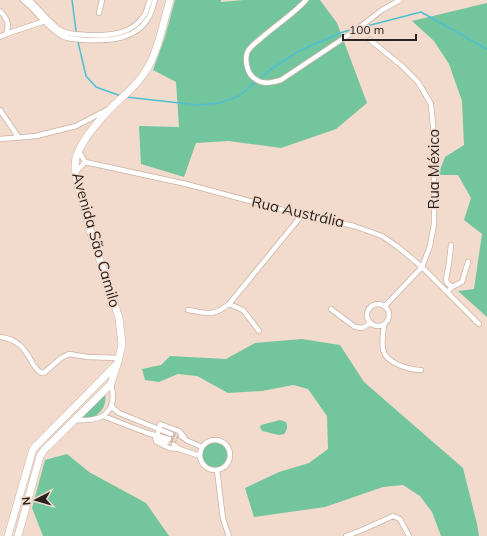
<svg xmlns="http://www.w3.org/2000/svg" width="487" height="536" font-family="Mulish,sans-serif">
<style>
.green{fill:#72c59c}
.lines{fill:none;stroke-linecap:round;stroke-linejoin:round}
.stream{stroke:#4ebfd3;stroke-width:1.5}
.minor-tunnel{stroke:#cab6a9;stroke-width:4.5;stroke-dasharray:4.5 2;stroke-linecap:butt}
.minor-casing{stroke:#cab3a5;stroke-width:6}
.secondary-casing{stroke:#cab3a5;stroke-width:8}
.minor{stroke:#fff;stroke-width:4.5}
.secondary{stroke:#fff;stroke-width:7}
.labels{text-anchor:middle;stroke-width:3;stroke-linejoin:round;paint-order:stroke}
.street-label{font-size:15px;fill:#2b221d;stroke:#f2dbcc}
</style>
<rect width="100%" height="100%" fill="#f2dbcc"/>
<path class="green" d="M175,0H221V2L244,0H320L337,23L367,103L336,129L281,148L229,141L196,143L184,177L141,164L139,126L179,127L176,82L153,70L165,37Z
M487,3V317L458,291L474,289L482,234L464,220L471,198L458,175H438L445,157L464,145L462,101L449,64L434,41L412,21Z
M302,339L340,345L364,382L463,468L477,524L479,536H441L432,512L420,496L403,485L383,487L325,507L254,517L245,488L279,472L309,463L328,449L327,416L308,389L293,385L262,391L228,393L197,376L178,374L159,382L145,380L142,369L161,365L170,356L226,359L255,343Z
M105,392C107,406 102,413 90,419L80,416Z
M280,420L286,422C288,427 287,430 284,434L279,435L262,431L260,427L261,425Z
M201 455a13 13 0 1 1 26 0a13 13 0 1 1-26 0Z
M67,454L89,472L146,503L169,536H43L32,508L45,460Z"/>
<g class="lines">
<path class="stream" d="M72,0L76,31
M363,27L421,12L487,49
M78,42L86,76L96,87L121,96
M126,97L198,105L219,103L239,96L270,70L299,51L340,33L353,29"/>
<path class="minor-tunnel" d="M171,434L178,437
M169,439L176,442"/>
<defs>
<path id="minor" d="M23,0C36,10 45,25 59,34C66,40 77,39 86,40C109,41 136,40 149,17C152,12 153,6 155,0
M29,0C40,9 48,22 60,30C68,35 78,34 87,35C108,36 133,35 145,14C147,10 148,5 150,0
M306,0C295,13 273,27 259,40C255,43 249,48 247,53C246,57 246,62 247,66C248,71 251,77 257,80C264,85 273,82 281,80L356,30L382,10L400,0
M0,11C7,18 10,24 6,34L0,37
M99,13L102,0
M6,34L45,21
M370,40L402,66L418,82L431,104L434,136V224L430,246L422,267L385,306
M0,110L19,138
M0,139L36,136L76,126L107,110
M79,151L85,162
M85,162L186,184L302,215L354,226L382,236L398,247L422,267L479,324
M75,173L85,162
M452,287L462,282L468,262
M447,292L452,287L447,283L446,279L449,263L451,245
M367 315a11 11 0 1 1 22 0a11 11 0 1 1-22 0Z
M229,304L243,310L259,331
M331,309L355,327L362,328L371,323
M188,310C207,313 213,317 229,304L302,215
M384,325C382,343 378,357 399,365C406,368 413,370 421,370
M0,337C18,339 25,349 33,364C36,368 37,371 42,373L45,372L61,358L69,354L87,357L119,358
M112,407L119,413L171,434
M103,416L147,433L169,439
M75,420C100,422 119,414 111,384
M181,436L188,441L202,447
M155,438L167,442
M200 455a15 15 0 1 1 30 0a15 15 0 1 1-30 0Z
M174,445L179,449L200,456
M179,449L169,448L157,442L156,441L160,424L179,431L184,437
M217,470L223,519L229,536
M346,536L362,530L393,516L400,519L409,536"/>
<path id="secondary" d="M8,536L33,449L115,366
M18,536L40,456L44,450L111,384L119,358L122,344L119,318L90,230L75,173C75,168 75,163 76,158C81,140 102,117 115,104C126,94 137,85 145,72C158,53 163,23 170,0"/>
</defs>
<use href="#minor" class="minor-casing"/>
<use href="#secondary" class="secondary-casing"/>
<use href="#minor" class="minor"/>
<use href="#secondary" class="secondary"/>
</g>
<g class="labels">
<g class="street-label">
<text transform="translate(434 169) rotate(-90)" y="5">Rua México</text>
<text transform="translate(298 212) rotate(13)" y="5">Rua Austrália</text>
<text transform="translate(96 240) rotate(74)" y="5">Avenida São Camilo</text>
</g>
</g>
<g transform="translate(36 500) rotate(264)" stroke="#f2dbcc" stroke-width="3" paint-order="stroke">
<path d="M0-3L7 15L0 10L-7 15Z" fill="#2b221d"/>
<text y="-6" font-size="11" font-weight="bold" text-anchor="middle" fill="#2b221d">N</text>
</g>
<path d="M343 34v6h73v-6" fill="none" stroke="#2b221d" stroke-width="2"/>
<text x="349" y="34" font-size="12" fill="#2b221d" stroke="#f2dbcc" stroke-width="3" paint-order="stroke">100 m</text>
</svg>
